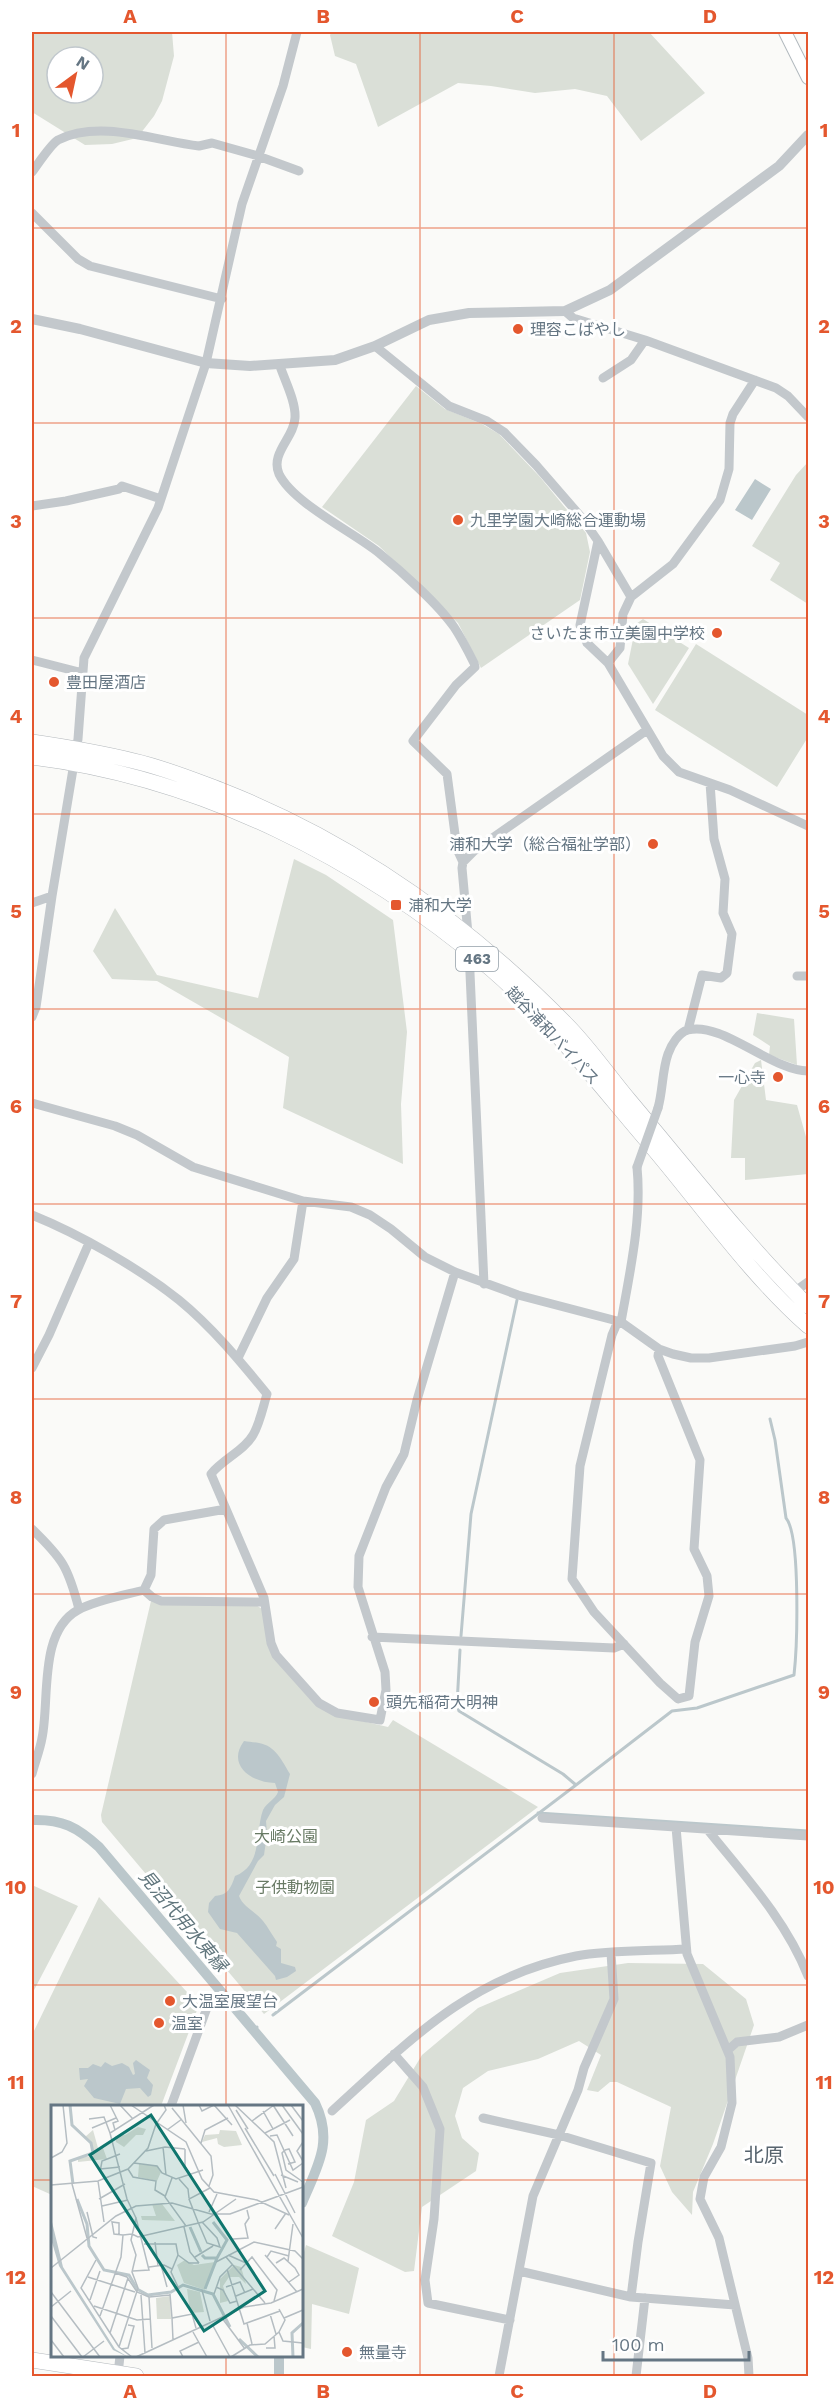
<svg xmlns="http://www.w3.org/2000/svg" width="840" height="2408" font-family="'Work Sans','Noto Sans JP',sans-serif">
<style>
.green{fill:#dadfd7;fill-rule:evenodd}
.water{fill:#bbc7cb}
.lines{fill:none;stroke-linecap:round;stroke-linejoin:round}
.stream{stroke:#bbc7cb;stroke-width:3}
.canal{stroke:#bbc7cb;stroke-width:10}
.secondary-casing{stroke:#b3babf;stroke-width:14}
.trunk-casing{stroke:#b4b9bd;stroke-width:16}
.minor{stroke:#c3c8cc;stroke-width:9}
.tertiary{stroke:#c3c8cc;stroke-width:10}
.secondary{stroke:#fff;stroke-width:12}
.trunk{stroke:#fff;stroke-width:15}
.minor-bridge{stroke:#c3c8cc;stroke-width:9}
.grid{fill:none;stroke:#e4572e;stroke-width:1.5;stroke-opacity:0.55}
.poi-dot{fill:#e4572e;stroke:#fff;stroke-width:2}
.labels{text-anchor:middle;stroke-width:6;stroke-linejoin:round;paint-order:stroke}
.shield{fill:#fff;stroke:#939fa8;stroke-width:1.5}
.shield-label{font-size:15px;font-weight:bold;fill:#657683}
.poi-label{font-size:16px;fill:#657683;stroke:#fff;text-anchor:start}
.street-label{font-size:16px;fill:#657683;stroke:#fff}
.park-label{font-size:16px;fill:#687a64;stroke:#fff}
.water-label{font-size:18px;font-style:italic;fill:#60757c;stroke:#fff}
.quarter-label{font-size:20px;fill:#57646e;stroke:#fff}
.inset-river{fill:none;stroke:#bbc7cb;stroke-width:3}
.inset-road{fill:none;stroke:#b5bdc2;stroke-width:1.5}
.view{fill:#0f766e;fill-opacity:0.15;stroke:#0f766e;stroke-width:3}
.inset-edge{fill:none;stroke:#657683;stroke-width:3}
.neatline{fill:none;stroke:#e4572e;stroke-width:2}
.grid-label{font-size:20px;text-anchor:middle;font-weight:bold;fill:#e4572e}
</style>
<rect width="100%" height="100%" fill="#fafaf8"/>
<path class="green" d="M32,32H172L174,56L162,101L154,116L137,138L112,144L85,145L32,112ZM57,57H93V93H57Z
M332,32H649L705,93L641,141L607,96L575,89L535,93L491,86L458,83L378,127L356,64L335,56L330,35Z
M416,386L445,409L482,424L499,434L540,477L586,533L590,552L580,600L481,668L458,623L379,546L322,507Z
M808,462V604L770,580L780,563L752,546L796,475Z
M643,619L689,648L653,704L628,664L636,624Z
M696,644L808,715V737L777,787L655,710Z
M294,859L326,875L393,920L407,1032L401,1104L403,1164L283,1108L289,1057L157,981L112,979L93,951L115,908L157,975L258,998Z
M757,1013L794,1019L797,1065L769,1055L770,1046L753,1035Z
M761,1060L766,1100L797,1105L808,1144V1174L745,1180V1158H731L734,1100L755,1063Z
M151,1601L256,1605L262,1609L269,1645L336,1715L388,1727L393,1720L538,1807L264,2014L102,1822L101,1815Z
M32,1885L78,1906L32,1994Z
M99,1897L199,2005L161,2106H52V2195L32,2186V2035Z
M628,1963L703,1964L746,1999L754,2025L713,2144L693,2192L692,2215L672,2192L660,2166L671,2107L617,2082H610L598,2092L587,2090L601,2055L579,2041L538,2059L488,2071L463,2088L455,2116L462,2138L479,2153L476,2171L422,2207L414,2271L405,2272L332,2236L354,2182L366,2120L394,2101L422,2055L478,2008L560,1973Z
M306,2245L359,2268L349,2314L312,2304L311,2349L302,2347V2259Z"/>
<path class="water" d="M755,479L771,489L752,520L735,510Z
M244,1741C249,1742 253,1742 259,1743C276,1746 282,1761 290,1774L284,1797L275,1805L266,1821L267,1834L264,1855L258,1861L239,1896C243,1907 256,1912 263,1921C268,1927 272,1935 277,1942L276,1946L281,1949V1963L295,1967L296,1971L287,1977L276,1980L275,1976L237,1933L220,1929L208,1912L209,1903L215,1896C228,1895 231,1888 235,1876C263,1865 255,1832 263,1810C267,1802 275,1800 278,1792L275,1783C252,1783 226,1765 244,1741Z
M136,2060L150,2070L147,2078L153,2085L151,2095L148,2097L140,2088L126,2089L120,2104L94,2098L84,2086L88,2079L80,2080L79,2068H88L93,2064L101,2067L105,2062L112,2066L122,2063L129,2067L133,2075L135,2074L133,2063Z"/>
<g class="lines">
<path class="stream" d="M461,1636L471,1514L517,1300
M576,1785L672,1711L697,1708L794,1675C797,1649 801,1536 786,1518L775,1440L770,1419
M538,1813L808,1831
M273,2015L576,1785L563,1774L459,1711L457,1705L460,1650
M252,2030L257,2027"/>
<path class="canal" d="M32,1820C62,1819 77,1827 99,1847L315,2103C334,2142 317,2167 302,2203
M279,2376V2356"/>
<defs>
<path id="secondary" d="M785,32L808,78"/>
<path id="trunk" d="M32,742C66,747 101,753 134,761C165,768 194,780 223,791C355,843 467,923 566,1024C589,1047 608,1075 629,1100C688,1170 744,1242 808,1306
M32,757C202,778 361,859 491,969C547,1017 600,1086 648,1142C701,1204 748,1273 808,1326
M32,2360L136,2376"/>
</defs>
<use href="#secondary" class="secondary-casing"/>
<use href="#trunk" class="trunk-casing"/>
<path class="minor" d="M32,172C38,164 51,144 58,140C100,119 156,141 199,146L212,143L258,156L299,171
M32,213L78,259L90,266L222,299
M565,311L573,318L645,340L776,388L788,396L808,417
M375,346L449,406L487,421L504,432L536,465L582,518L598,541L580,625L587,643L608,663L663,756L679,772L730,790L808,826
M280,366C285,381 296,402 295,418C294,438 270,453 279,474C293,503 353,532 379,553C401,571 438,604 454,627C462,639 468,651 474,663L475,667L456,685L413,741L447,774L457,849L463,862
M603,378L631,360L645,340
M32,506L66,501L119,489L122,486L161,499
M598,541L631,597
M32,660L83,673
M608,663L620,648L623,614L631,597L673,564L720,500L729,469L730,423L733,414L755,380
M32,903L52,896L78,739L84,658L158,508L206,363L242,204L283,86L297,32
M468,934L462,868L463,862L474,851L647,730
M469,951L484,1284
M797,976H808
M32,1017L36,1007L52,896
M688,1030L702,975L721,978L727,973L732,934L723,913L725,879L714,839L710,783
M32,1103L115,1126L137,1135L193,1167L303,1201L351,1207L370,1215L391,1229L425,1257L455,1272L518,1295L621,1322L659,1349L673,1354L691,1358H709L795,1346L808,1342
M658,1108C663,1090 662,1071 668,1054C671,1045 679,1032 688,1030C722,1021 772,1071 808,1071
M32,1215C79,1234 139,1268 179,1300C212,1327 240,1361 267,1394C263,1407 260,1423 253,1435C244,1451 223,1459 211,1474L226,1509L164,1520L154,1529L151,1575L144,1590C125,1595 96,1600 78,1610C38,1632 50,1700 42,1738C40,1750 35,1762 32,1774
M794,1292L808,1282
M618,1321L612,1335L580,1466L572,1579L594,1612L660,1683L678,1699L689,1696L695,1642L709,1596L707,1576L694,1549L700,1460L658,1356L659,1349
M621,1322C630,1271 642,1219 637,1167
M238,1358L267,1298L294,1259L303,1201
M32,1368L49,1335L89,1243
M226,1509L264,1598L271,1643L276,1655L319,1703L337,1713L380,1720L386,1690L385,1672L358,1587L359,1556L386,1487L404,1454L417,1400L455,1272
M32,1529C63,1559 68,1567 79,1609
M144,1590L152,1597L161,1601L264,1602
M372,1637L614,1648L624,1644
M542,1818L808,1836
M676,1827L687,1954L730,2057L732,2103L721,2147L704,2177L700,2199L719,2238L748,2358L749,2376
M707,1829C744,1875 786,1920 808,1976
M728,2050L737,2042L779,2037L808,2025
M394,2054L423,2087L440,2129L434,2219L425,2280L428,2303L510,2320
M171,2106L208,2005L243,1998
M332,2111C408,2042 469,1977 576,1956C608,1950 653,1951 686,1949
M483,2118L559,2135L651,2163L638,2242L631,2297
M519,2271L631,2297L735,2305
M118,2374L120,2356
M499,2376L533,2196L578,2090L584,2068L614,1999L611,1953
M636,2376L645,2298"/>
<path class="tertiary" d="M32,319L80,329L206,363L250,366L335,360L375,346L429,320L469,313L565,311L610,290L779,166L808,135"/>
<use href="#secondary" class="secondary"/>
<use href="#trunk" class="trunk"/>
<path class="minor-bridge" d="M637,1167L658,1108"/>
</g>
<path class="grid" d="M226,32V2106M420,32V2376M614,32V2376M32,228H808M32,423H808M32,618H808M32,814H808M32,1009H808M32,1204H808M32,1399H808M32,1594H808M32,1790H808M32,1985H808M32,2180H52M302,2180H808M226,2356V2376"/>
<g class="poi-dot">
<circle cx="518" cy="329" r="6"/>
<circle cx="458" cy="520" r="6"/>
<circle cx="717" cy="633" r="6"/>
<circle cx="54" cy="682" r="6"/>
<circle cx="653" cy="844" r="6"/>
<rect x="390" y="899" width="12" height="12" rx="3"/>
<circle cx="778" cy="1077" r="6"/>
<circle cx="374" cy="1702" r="6"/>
<circle cx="170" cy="2001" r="6"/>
<circle cx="159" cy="2023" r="6"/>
<circle cx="347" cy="2352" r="6"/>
</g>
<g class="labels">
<rect class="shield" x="456" y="947" width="42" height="24" rx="4.5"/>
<g class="shield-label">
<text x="477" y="964">463</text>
</g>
<g class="poi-label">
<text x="530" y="335">理容こばやし</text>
<text x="470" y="526">九里学園大崎総合運動場</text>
<text x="705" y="639" text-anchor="end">さいたま市立美園中学校</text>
<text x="66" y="688">豊田屋酒店</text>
<text x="641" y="850" text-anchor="end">浦和大学（総合福祉学部）</text>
<text x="408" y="911">浦和大学</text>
<text x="766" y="1083" text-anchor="end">一心寺</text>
<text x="386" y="1708">頭先稲荷大明神</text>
<text x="182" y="2007">大温室展望台</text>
<text x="171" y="2029">温室</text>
<text x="359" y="2358">無量寺</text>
</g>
<g class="street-label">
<text transform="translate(553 1035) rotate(47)" y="6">越谷浦和バイパス</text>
</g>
<g class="park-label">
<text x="286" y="1842">大崎公園</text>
<text x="295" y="1893">子供動物園</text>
</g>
<g class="water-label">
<text transform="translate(183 1921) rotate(50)" y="6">見沼代用水東縁</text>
</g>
<g class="quarter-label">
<text x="764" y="2162">北原</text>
</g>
</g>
<g transform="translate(51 2105)">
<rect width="252" height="252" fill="#fafaf8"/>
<path d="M87,22L95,24L92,30H85L73,42L65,37L64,31L74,30ZM42,25L47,43H52L56,54L27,57V53L42,51L41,40L34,32ZM169,25L185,26L191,40L173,42L167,39L166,33L151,37L154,30L168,29ZM88,59L107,61L110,67L106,76L87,72ZM101,99H111L124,116L91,115L90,111H105ZM134,155L143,160L164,157L154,185L133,178L126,160ZM183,160L190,162L195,179L188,172H178L172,181L177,196L169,198V174ZM136,184L149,187L153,207L139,208ZM119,191L120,214H106L105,193Z" fill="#dadfd7"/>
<path d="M0,113L12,162L64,244L77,252L62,245L8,161L0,134Z" fill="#bbc7cb"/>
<path class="inset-river" d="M19,0L21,20L40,38L42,48L19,56L22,79M26,94L36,119L38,141L53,165L78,170L86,184L97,190L120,187L132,180L162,189L179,222M162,117L176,135L166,153M139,122L150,147M151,150L154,153H166L154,184M188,234L207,252M242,252L241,228L252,218"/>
<path class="inset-road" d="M59,0L67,16L62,18L64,25M69,0L82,14M80,0L135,37L151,74L163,87L206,95L238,110M132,0L135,18M148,0L151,6L163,0M163,0L181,20M177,0L252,133M184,0L223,37L235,83M222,0L242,31M231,0L252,29M240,0L252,16M121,3L160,51L162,70L158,81M185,5L197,24M212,6L222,24L214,28M38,14L53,12L59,28M201,16L223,0M41,23L65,13M194,23L223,71M222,24L239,15M116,25L131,14M219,31L226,30L242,65L252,58M252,37L246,46L252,56M150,38L154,25L177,13M112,42L115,70M134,44V62L140,71M234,45L231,48L235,65L252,77M234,45L238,44L244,57L237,59M95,46L114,42L134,44M0,53L11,47L16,38L12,0M83,58L106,61L111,68L125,74L152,65M49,64L69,62M77,64L82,72L105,76L104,85L114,91M49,67L51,56L69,49M224,69L244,108M230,70L247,77M121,73L114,92L135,121M128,74L137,84L138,93M47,76L53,117M21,79L36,133M0,80L47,76L77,64L97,43L105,19L115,5L113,0M48,94L74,79M51,101L77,95M36,107L42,132L46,133M158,107L166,89M147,117L156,138L169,142L166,133L151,117M147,117L138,94L159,83M133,122L139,147L148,158M224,124L235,108M68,129V118L61,117L63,129L72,130L81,129M81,129L87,132L152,117L185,94M182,134L197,133L194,119L198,113L196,105M104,137L107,161M93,139H125L127,150L120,167L128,184M127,150L138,158H148M177,150L195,158M214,150L246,187M144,152L162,141M175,152L214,198M216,152L220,146L238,151M45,155L30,183L68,242M237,156L242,119M165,157L203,137L244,146L252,154M225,158L233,153L244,163L248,170L238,177M110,160L116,182M98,162L113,160L121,164M0,163L65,111L85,101L121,98L160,109H179L252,82M176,164L193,219L229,206M189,165L201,152L226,185L223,196M82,166L98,165L85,113M64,168L76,172L86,187L98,192L101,243M37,172L84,187M165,182L172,185L179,198L186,196M175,182L189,177L194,188M151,185L159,216M0,187L49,252M119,189L121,213L141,209L145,223M163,189L169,172L181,160M90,190L94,248M185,191L202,184M98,192L119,190M39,195L49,166M43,201L86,215L99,214M0,202L20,186M228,204L234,215L228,227L232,236L252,238M219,209L225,229M0,211L31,252M49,211L70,152L72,130M121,213L122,235M171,213L194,244M233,213L252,205M196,218L201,239M161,219L179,252M142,227L156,252M59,228L77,173M0,235L13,252M215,243H224L223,231M70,244L77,243L83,221L77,220M32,252L53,236M81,252L68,242L87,183L81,167L85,150L80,135L85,113L76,94L59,28L103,0M85,252L193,202L220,198L252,184M132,252L129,246L148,237M180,252L199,240L214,239L228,227"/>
<path class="view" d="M100,10L214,186L153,226L39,50Z"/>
<rect width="252" height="252" class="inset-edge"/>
</g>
<rect width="840" height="2408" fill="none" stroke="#ffffff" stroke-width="66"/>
<g transform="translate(75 75) rotate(33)"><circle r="28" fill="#ffffff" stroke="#c1c8cd" stroke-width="1.5"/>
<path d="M0-4.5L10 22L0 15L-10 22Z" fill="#e4572e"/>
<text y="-9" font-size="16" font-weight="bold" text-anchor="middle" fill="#657683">N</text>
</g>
<path d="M603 2351v9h146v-9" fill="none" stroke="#657683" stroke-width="3"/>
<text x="612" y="2351" font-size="18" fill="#657683" stroke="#ffffff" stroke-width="4.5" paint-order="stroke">100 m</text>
<rect x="33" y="33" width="774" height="2342" class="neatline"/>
<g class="grid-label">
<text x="130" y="23">A</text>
<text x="323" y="23">B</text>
<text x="517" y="23">C</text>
<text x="710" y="23">D</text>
<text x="16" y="137">1</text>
<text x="824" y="137">1</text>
<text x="16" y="333">2</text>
<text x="824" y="333">2</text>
<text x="16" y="528">3</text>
<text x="824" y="528">3</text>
<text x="16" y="723">4</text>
<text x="824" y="723">4</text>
<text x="16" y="918">5</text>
<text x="824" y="918">5</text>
<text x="16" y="1113">6</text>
<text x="824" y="1113">6</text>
<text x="16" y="1308">7</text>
<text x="824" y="1308">7</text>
<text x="16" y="1504">8</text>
<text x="824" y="1504">8</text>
<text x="16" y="1699">9</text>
<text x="824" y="1699">9</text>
<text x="16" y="1894">10</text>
<text x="824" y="1894">10</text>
<text x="16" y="2089">11</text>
<text x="824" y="2089">11</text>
<text x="16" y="2284">12</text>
<text x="824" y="2284">12</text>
<text x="130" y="2398">A</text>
<text x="323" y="2398">B</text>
<text x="517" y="2398">C</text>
<text x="710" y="2398">D</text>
</g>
</svg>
